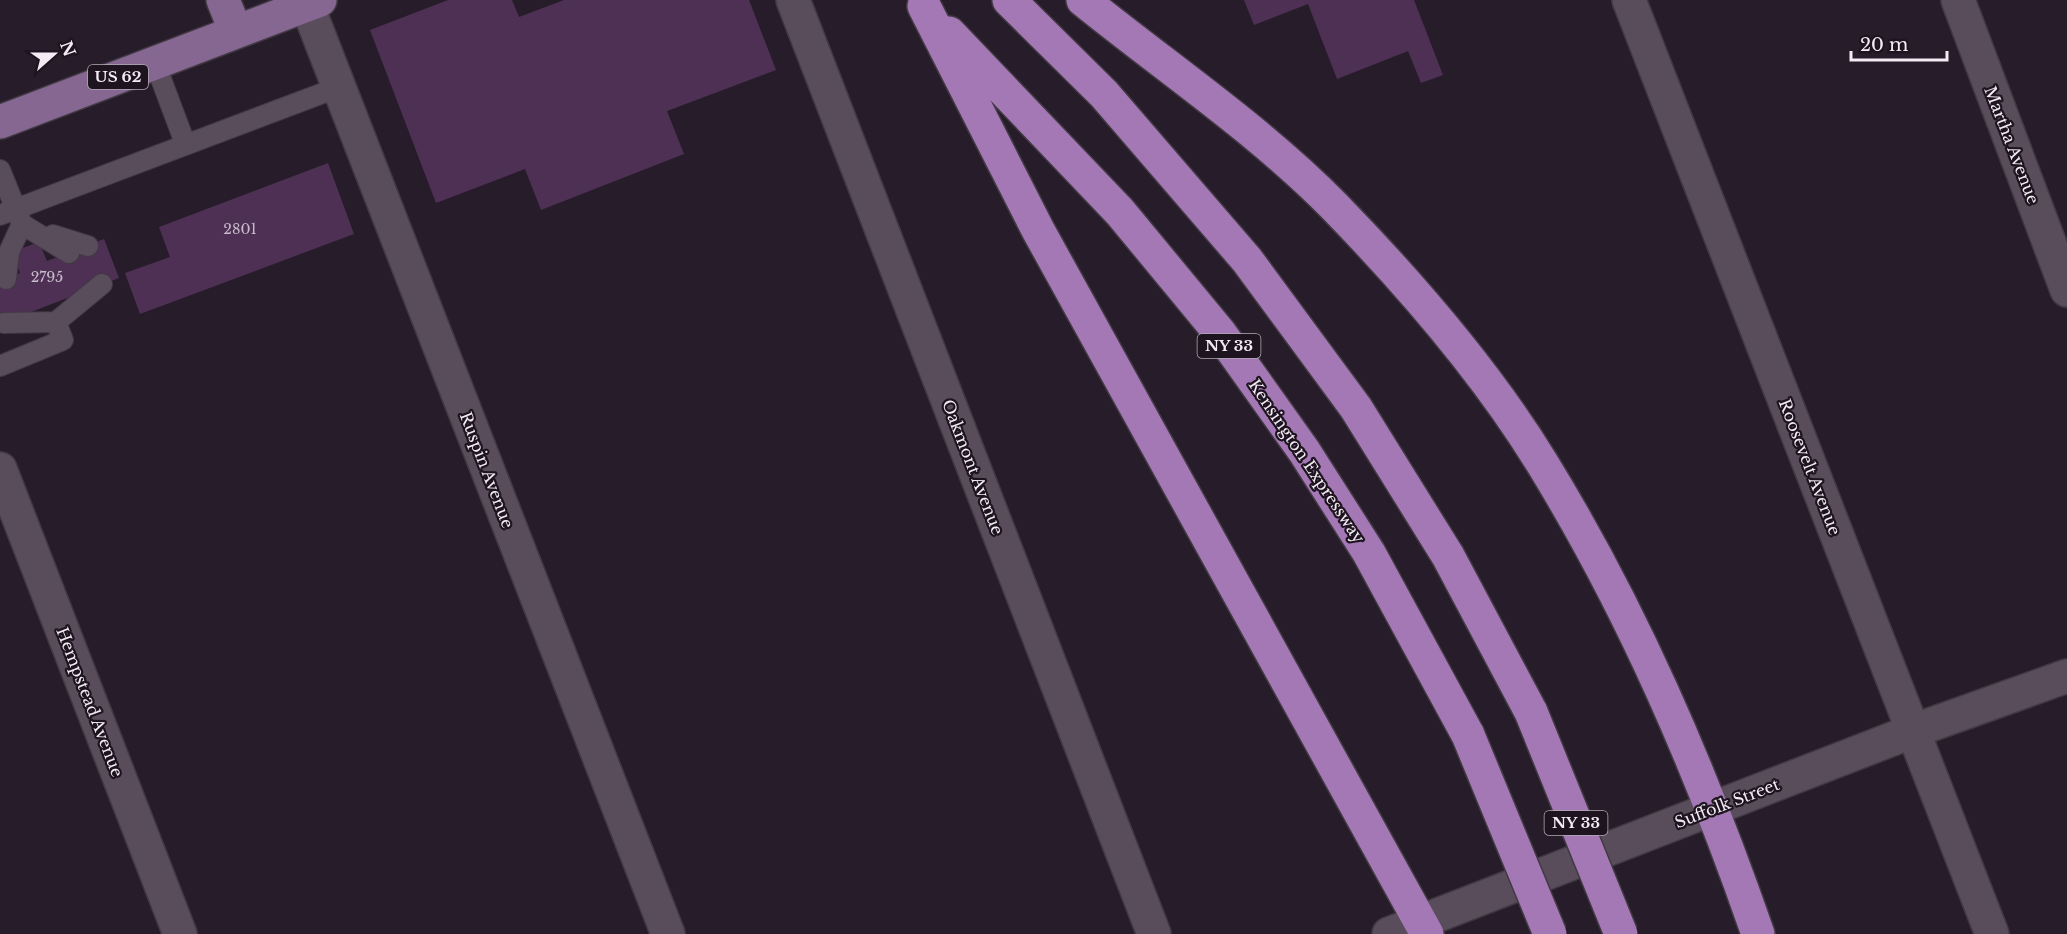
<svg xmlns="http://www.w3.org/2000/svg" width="2067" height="934" font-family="'Libre Baskerville',serif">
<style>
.building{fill:#4e3055}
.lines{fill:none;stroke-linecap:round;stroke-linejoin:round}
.service-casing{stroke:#423944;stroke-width:22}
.minor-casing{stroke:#423944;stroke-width:36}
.primary-casing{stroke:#423944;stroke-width:36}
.motorway-casing{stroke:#423944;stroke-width:36}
.service{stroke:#594d5c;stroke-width:20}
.minor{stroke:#594d5c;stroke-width:33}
.primary{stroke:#856791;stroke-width:33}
.motorway{stroke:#a378b4;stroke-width:33}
.motorway-bridge-casing{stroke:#423944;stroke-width:36;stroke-linecap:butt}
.motorway-bridge{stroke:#a378b4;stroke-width:33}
.labels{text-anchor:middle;stroke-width:4.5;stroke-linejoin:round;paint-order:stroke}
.number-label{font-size:14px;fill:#c9bccc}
.shield{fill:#1e1420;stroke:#b2aab4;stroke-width:1.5}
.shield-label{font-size:15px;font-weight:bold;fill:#f2ebf4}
.street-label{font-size:16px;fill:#f2ebf4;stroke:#1e1420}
</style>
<rect width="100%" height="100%" fill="#271d2a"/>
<path class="building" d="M448,0H512L519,17L564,0H749L776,70L667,111L684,154L541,210L525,169L436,203L370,30Z
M1244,0H1414L1443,75L1421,83L1408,51L1337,79L1308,4L1254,25Z
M328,163L354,234L140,314L125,273L170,257L159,227Z
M104,239L119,278L0,324V281L20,273L12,252L39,242L47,261Z"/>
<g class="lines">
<defs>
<path id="service" d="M155,63L185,143
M0,170L22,224L69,253
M0,215L339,87
M53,235L88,246
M6,279L9,252L22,224
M4,323L56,322L102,284
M0,366L63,340L56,322"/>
<path id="minor" d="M793,0L1154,934
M1629,0L1992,934
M1958,0L2067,290
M307,5L668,934
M0,469L180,934
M1389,934L1913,731L2067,676"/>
<path id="primary" d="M223,0L236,32
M0,122L320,0"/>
<path id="motorway" d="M1009,0L1104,94L1247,260L1356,408L1448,556L1531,712
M1083,0C1167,68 1258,129 1334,206C1410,284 1485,370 1542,463C1633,611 1701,770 1758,934
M924,6L1038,230L1427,934
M949,33L1120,212L1220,333L1304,451L1369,553L1468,735"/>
</defs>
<use href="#service" class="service-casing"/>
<use href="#minor" class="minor-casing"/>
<use href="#primary" class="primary-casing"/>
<use href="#motorway" class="motorway-casing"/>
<use href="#service" class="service"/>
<use href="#minor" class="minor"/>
<use href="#primary" class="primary"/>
<use href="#motorway" class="motorway"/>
<defs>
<path id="motorway-bridge" d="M1531,712L1621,934
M1468,735L1550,934"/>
</defs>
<use href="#motorway-bridge" class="motorway-bridge-casing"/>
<use href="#motorway-bridge" class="motorway-bridge"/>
</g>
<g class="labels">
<g class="number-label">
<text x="240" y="234">2801</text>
<text x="47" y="282">2795</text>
</g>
<g class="shield">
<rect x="88" y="65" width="60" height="24" rx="4.5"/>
<rect x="1197.5" y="334" width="63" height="24" rx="4.5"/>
<rect x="1544.5" y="811" width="63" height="24" rx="4.5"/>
</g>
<g class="shield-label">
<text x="118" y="82">US 62</text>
<text x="1229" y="351">NY 33</text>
<text x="1576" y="828">NY 33</text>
</g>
<g class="street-label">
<text transform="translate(2012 145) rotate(69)" y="6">Martha Avenue</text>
<text transform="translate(1307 461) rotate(56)" y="6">Kensington Expressway</text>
<text transform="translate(973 467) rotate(69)" y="6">Oakmont Avenue</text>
<text transform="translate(1810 467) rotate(69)" y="6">Roosevelt Avenue</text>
<text transform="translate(487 470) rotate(69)" y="6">Ruspin Avenue</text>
<text transform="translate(90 702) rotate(69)" y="6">Hempstead Avenue</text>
<text transform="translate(1727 803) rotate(-21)" y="6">Suffolk Street</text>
</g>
</g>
<g transform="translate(54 54) rotate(69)" stroke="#1e1420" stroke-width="4.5" paint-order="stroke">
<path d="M0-4.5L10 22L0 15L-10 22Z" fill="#f2ebf4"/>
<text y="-9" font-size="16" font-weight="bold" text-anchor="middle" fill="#f2ebf4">N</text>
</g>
<path d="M1851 51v9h96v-9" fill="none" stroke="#f2ebf4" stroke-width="3"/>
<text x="1860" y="51" font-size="18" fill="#f2ebf4" stroke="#1e1420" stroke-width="4.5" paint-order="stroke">20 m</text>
</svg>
